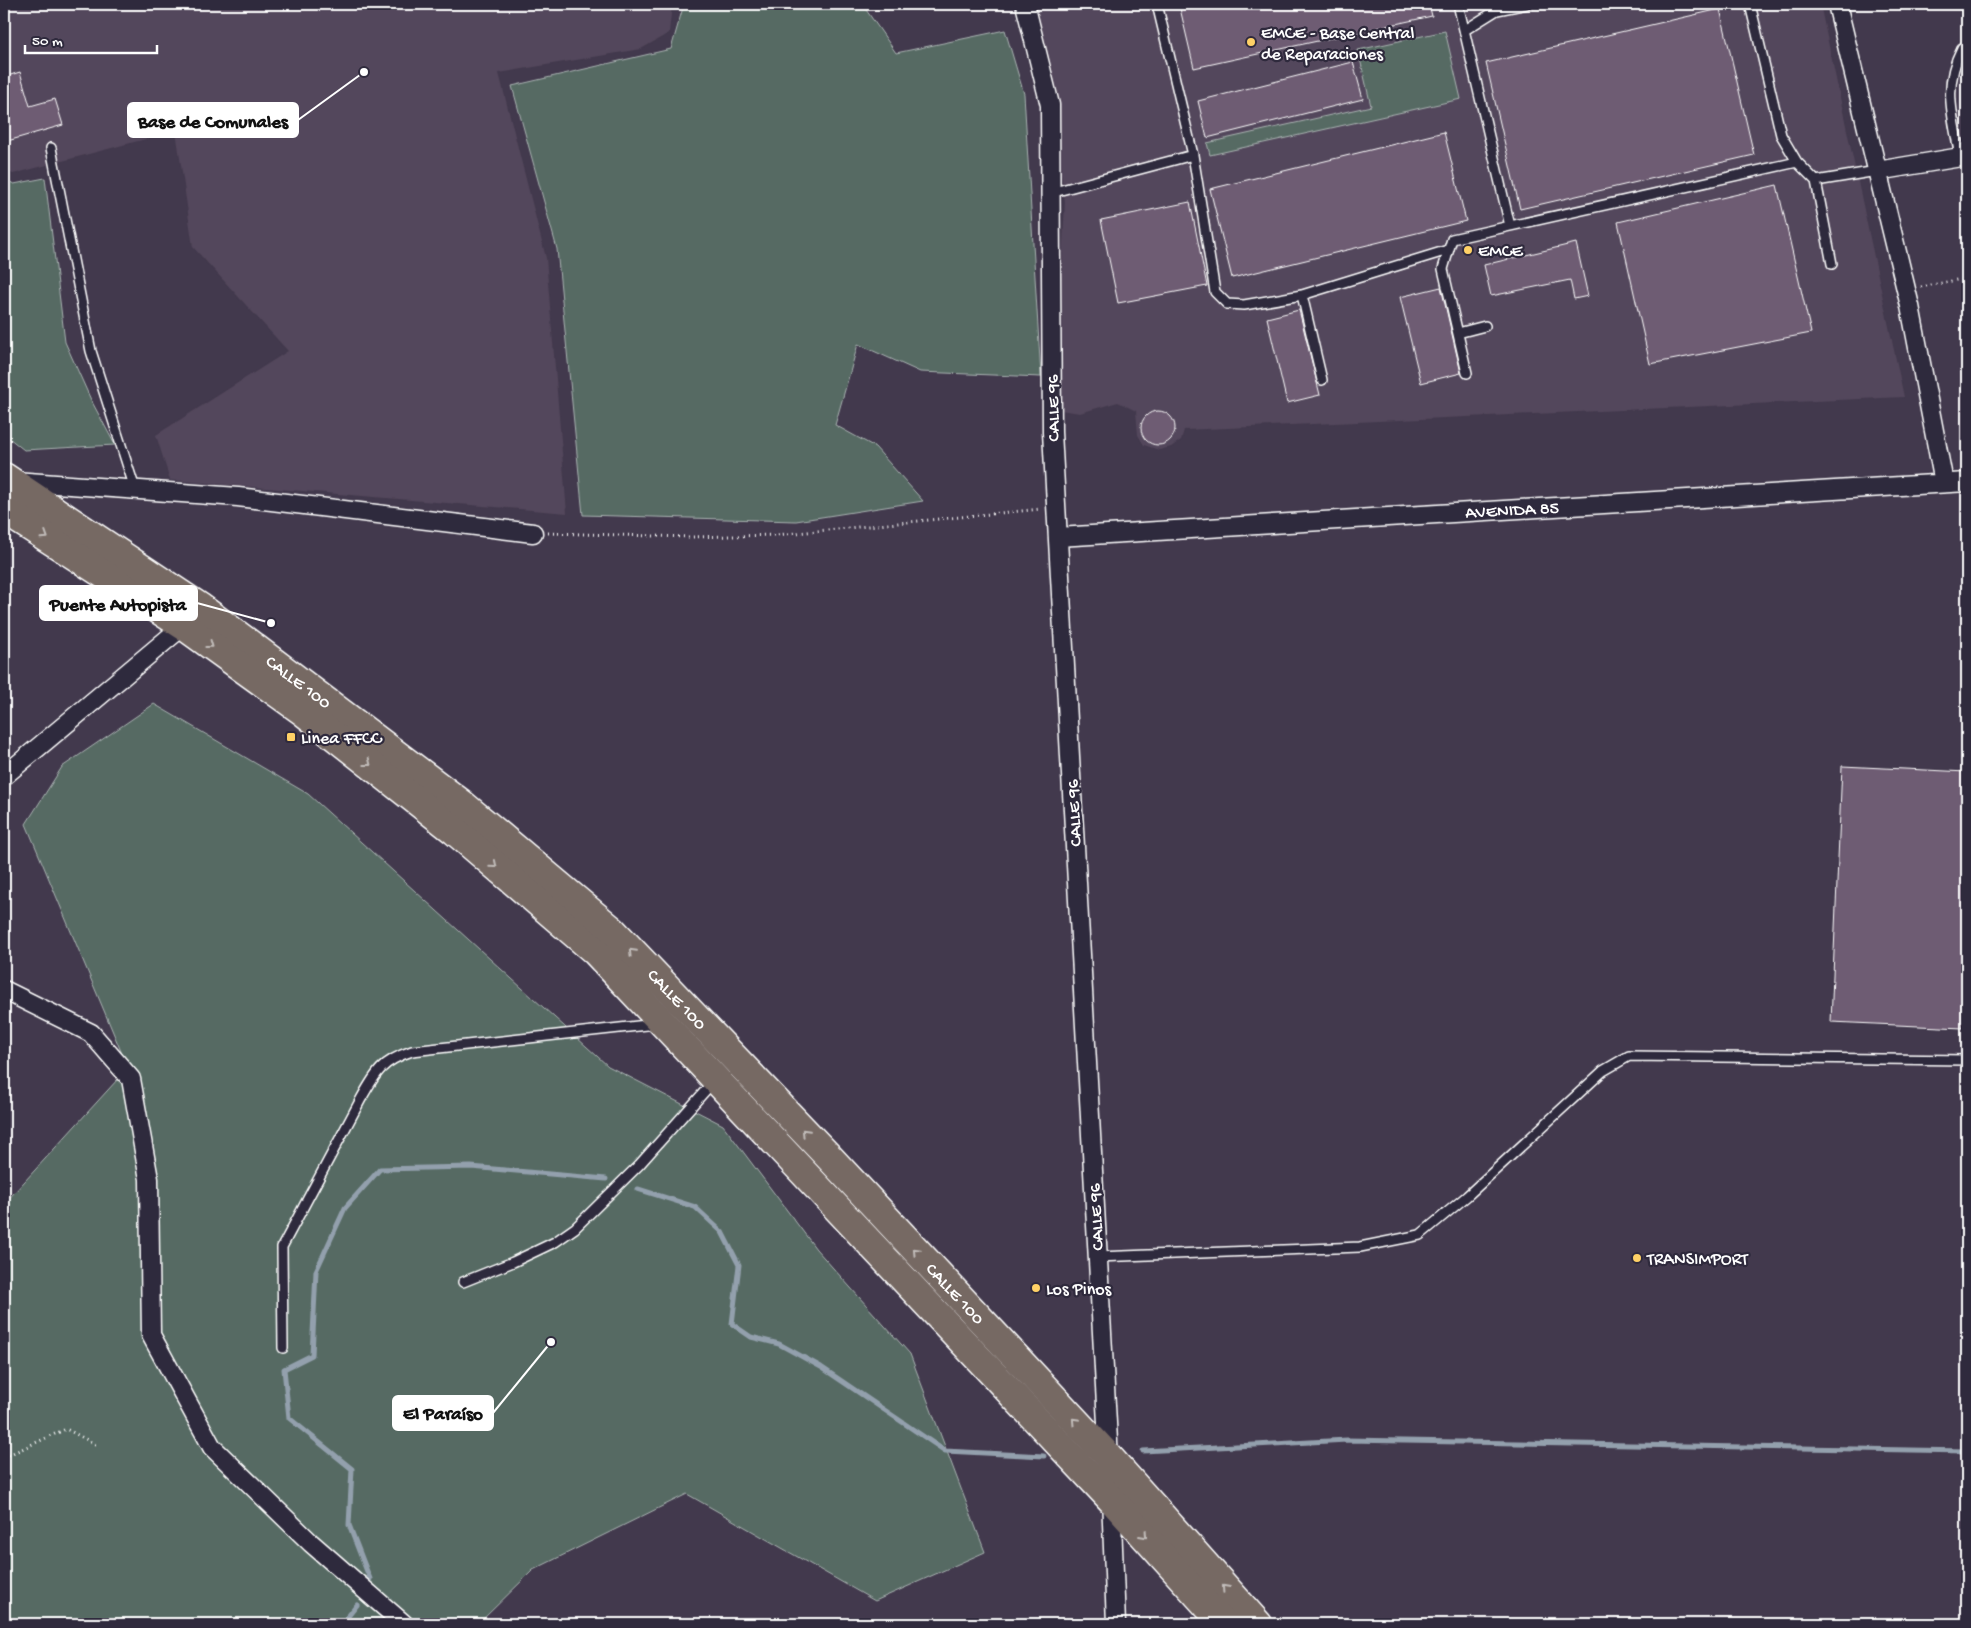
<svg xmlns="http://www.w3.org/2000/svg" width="1971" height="1628" font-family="'Gochi Hand',sans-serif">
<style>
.built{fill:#53475b}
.green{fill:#566a64;stroke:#aab4b2}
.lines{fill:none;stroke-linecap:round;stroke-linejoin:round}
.stream{stroke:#93a0ad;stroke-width:5}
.building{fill:#6e5b73;stroke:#fff}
.lane-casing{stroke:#fff;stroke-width:12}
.street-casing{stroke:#fff;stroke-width:21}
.highway-casing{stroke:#fff;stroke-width:31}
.path{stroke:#fff;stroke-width:3;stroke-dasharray:1 4;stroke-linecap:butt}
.lane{stroke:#2f2a3d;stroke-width:9}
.street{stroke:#2f2a3d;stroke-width:18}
.highway{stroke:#766964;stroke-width:28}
.oneway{stroke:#c1bcb9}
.poi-dot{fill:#ffd166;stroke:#2f2a3d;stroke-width:2}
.labels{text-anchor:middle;stroke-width:4.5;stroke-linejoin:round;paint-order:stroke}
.poi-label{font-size:18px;fill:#fff;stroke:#2f2a3d;text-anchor:start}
.street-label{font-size:18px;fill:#fff;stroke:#2f2a3d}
.leader{fill:none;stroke:#fff;stroke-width:2}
.callout-dot{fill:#fff;stroke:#2f2a3d;stroke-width:2}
.callout{fill:#fff;stroke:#fff;stroke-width:2}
.callout-label{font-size:19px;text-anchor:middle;font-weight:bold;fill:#111}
</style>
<rect width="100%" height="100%" fill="#42394d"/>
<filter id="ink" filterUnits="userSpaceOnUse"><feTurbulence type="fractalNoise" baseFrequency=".02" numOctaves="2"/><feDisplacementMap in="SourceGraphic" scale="10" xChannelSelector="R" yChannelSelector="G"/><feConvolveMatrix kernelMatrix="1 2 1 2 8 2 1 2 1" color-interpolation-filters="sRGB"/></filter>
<g filter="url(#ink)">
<path class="built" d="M4,4H672L669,33L641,49L499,73L546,258L567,513L170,480L156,435L288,351L193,247L176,131L13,174L4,170Z
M1032,4H1820L1904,397L1184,430L1181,440L1171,447L1159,450L1144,445L1138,435L1136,411L1118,402L1080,413L1060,410V298L1065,202L1056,137L1059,116Z"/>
<path class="green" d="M684,4H862L896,53L1005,30L1024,94L1041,377L920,372L858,344L835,425L875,447L923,501L796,521L583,515L557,249L512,86L671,49Z
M1445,31L1461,99L1210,155L1207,143L1371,106L1358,50Z
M45,178L65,342L91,400L115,445L24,450L4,434V179L14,184Z
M154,704L308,794L608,1066L723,1125L816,1249L910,1354L985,1552L875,1601L687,1494L533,1570L478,1624H4V1204L128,1068L26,824L62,767Z"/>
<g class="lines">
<path class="stream" d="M638,1189L695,1207L722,1232L739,1265L732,1324L751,1337L779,1344L821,1367L945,1451L1044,1456
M1143,1451L1347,1440L1967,1451
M370,1579L349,1525L352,1469L289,1418L284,1369L312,1355L316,1271L345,1208L380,1169L471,1167L606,1179
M342,1624L357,1605"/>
</g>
<path class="building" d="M1179,4H1429L1432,16L1194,68Z
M1720,9L1754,155L1520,209L1486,63Z
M1353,62L1363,99L1207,138L1198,101Z
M20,72L30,106L55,99L63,125L4,142V77Z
M1444,132L1466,221L1232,278L1210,189Z
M1777,185L1811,333L1650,364L1618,222Z
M1190,202L1207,286L1118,303L1101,220Z
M1576,243L1588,296L1574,299L1570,280L1491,296L1484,265Z
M1441,287L1461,373L1421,383L1400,297Z
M1299,310L1320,395L1287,403L1267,318Z
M1141 428a17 17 0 1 1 34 0a17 17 0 1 1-34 0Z
M1842,766L1967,772V922L1963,1028L1831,1022Z"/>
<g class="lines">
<defs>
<path id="lane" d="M1157,4L1193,155L1215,292L1227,304L1244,305L1302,295L1448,250
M1458,4L1510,226
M1750,4L1781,135L1797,162L1816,181L1877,171
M1465,30L1497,10L1527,4
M51,148L91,351L135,489
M1960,157C1953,116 1942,87 1962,48L1967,46
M1816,181L1832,264
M1050,193L1193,155
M1302,295L1322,380
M1458,333L1485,326
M1467,373L1443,269L1452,239L1797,162
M1097,1257L1360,1247L1420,1235L1467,1196L1603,1071L1629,1056L1967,1060
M463,1282L513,1262L555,1242L575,1228L639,1165L714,1081
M283,1348L282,1247L361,1099C376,1072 382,1061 412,1051L656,1024"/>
<path id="street" d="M1025,4L1050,105L1052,432L1109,1459
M1837,4L1910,306L1944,483
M1877,171L1967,156
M14,481L238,497L533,533
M1058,537L1967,482
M4,776L189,621
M4,990L91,1033L131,1079L149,1179L151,1335L212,1447L311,1543L404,1624
M1111,1497L1116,1624"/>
<g id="highway">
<path id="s1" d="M4,477L201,608L247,642L462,804L612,930L829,1157L1108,1456L1258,1624"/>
<path d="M4,510L184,626L305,713L455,831L595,951L1111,1499L1224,1624"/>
</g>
</defs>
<use href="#lane" class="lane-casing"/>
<use href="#street" class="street-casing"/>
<use href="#highway" class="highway-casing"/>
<path class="path" d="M1921,287L1967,278
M548,533L689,537L776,535L1041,509
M4,1457L66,1429L97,1445"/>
<use href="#lane" class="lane"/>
<use href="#street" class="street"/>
<use href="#highway" class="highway"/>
</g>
<defs><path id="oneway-chevron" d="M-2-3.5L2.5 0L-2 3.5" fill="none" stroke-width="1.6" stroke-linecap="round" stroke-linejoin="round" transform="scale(1.25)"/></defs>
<g class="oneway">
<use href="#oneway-chevron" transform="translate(45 536) rotate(33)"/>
<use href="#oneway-chevron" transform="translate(210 645) rotate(36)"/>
<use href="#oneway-chevron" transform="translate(368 763) rotate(38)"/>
<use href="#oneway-chevron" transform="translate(494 865) rotate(40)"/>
<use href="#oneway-chevron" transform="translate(632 952) rotate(-134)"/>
<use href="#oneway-chevron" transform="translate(805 1132) rotate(-134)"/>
<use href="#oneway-chevron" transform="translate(916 1251) rotate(-133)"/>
<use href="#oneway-chevron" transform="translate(1075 1421) rotate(-133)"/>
<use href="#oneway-chevron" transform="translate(1144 1535) rotate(48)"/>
<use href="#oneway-chevron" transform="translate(1225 1588) rotate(-132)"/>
</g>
</g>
<g class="poi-dot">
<circle cx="1251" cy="42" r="5"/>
<circle cx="1468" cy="250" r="5"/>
<rect x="286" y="732" width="10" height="10" rx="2.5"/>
<circle cx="1637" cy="1258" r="5"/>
<circle cx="1036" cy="1288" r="5"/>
</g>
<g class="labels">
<g class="poi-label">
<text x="1261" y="38">EMCE - Base Central<tspan x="1261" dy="21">de Reparaciones</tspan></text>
<text x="1478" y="256">EMCE</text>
<text x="301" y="743">Linea FFCC</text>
<text x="1647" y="1264">TRANSIMPORT</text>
<text x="1046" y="1294">Los Pinos</text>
</g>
<g class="street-label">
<text transform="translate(1052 408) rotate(-91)" y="6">CALLE 96</text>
<text transform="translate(1512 509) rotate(-3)" y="6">AVENIDA 85</text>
<text dy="6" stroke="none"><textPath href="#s1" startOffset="359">CALLE 100</textPath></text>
<text transform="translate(1073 813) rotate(-93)" y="6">CALLE 96</text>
<text dy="6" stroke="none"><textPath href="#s1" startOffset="854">CALLE 100</textPath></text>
<text transform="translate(1095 1217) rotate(-93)" y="6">CALLE 96</text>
<text dy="6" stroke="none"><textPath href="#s1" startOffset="1259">CALLE 100</textPath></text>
</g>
</g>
<path class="leader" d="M364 72L298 120M271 623L197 603M551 1342L493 1413"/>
<g class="callout-dot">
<circle cx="364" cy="72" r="5"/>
<circle cx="271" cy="623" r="5"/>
<circle cx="551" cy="1342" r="5"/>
</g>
<g class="callout">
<rect x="128" y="103" width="170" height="34" rx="5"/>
<rect x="40" y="586" width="157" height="34" rx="5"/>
<rect x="393" y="1396" width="100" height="34" rx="5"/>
</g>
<g class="callout-label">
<text x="213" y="127">Base de Comunales</text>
<text x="118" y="610">Puente Autopista</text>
<text x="443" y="1419">El Paraíso</text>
</g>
<rect width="1971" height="1628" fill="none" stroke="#2f2a3d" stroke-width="20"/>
<rect x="10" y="10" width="1951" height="1608" fill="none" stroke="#fff" stroke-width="2" filter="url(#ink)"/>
<path d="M25 45v8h132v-8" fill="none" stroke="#ffffff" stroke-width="2.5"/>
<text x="32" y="45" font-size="15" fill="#ffffff" stroke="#2f2a3d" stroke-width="4" paint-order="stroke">50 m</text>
</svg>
